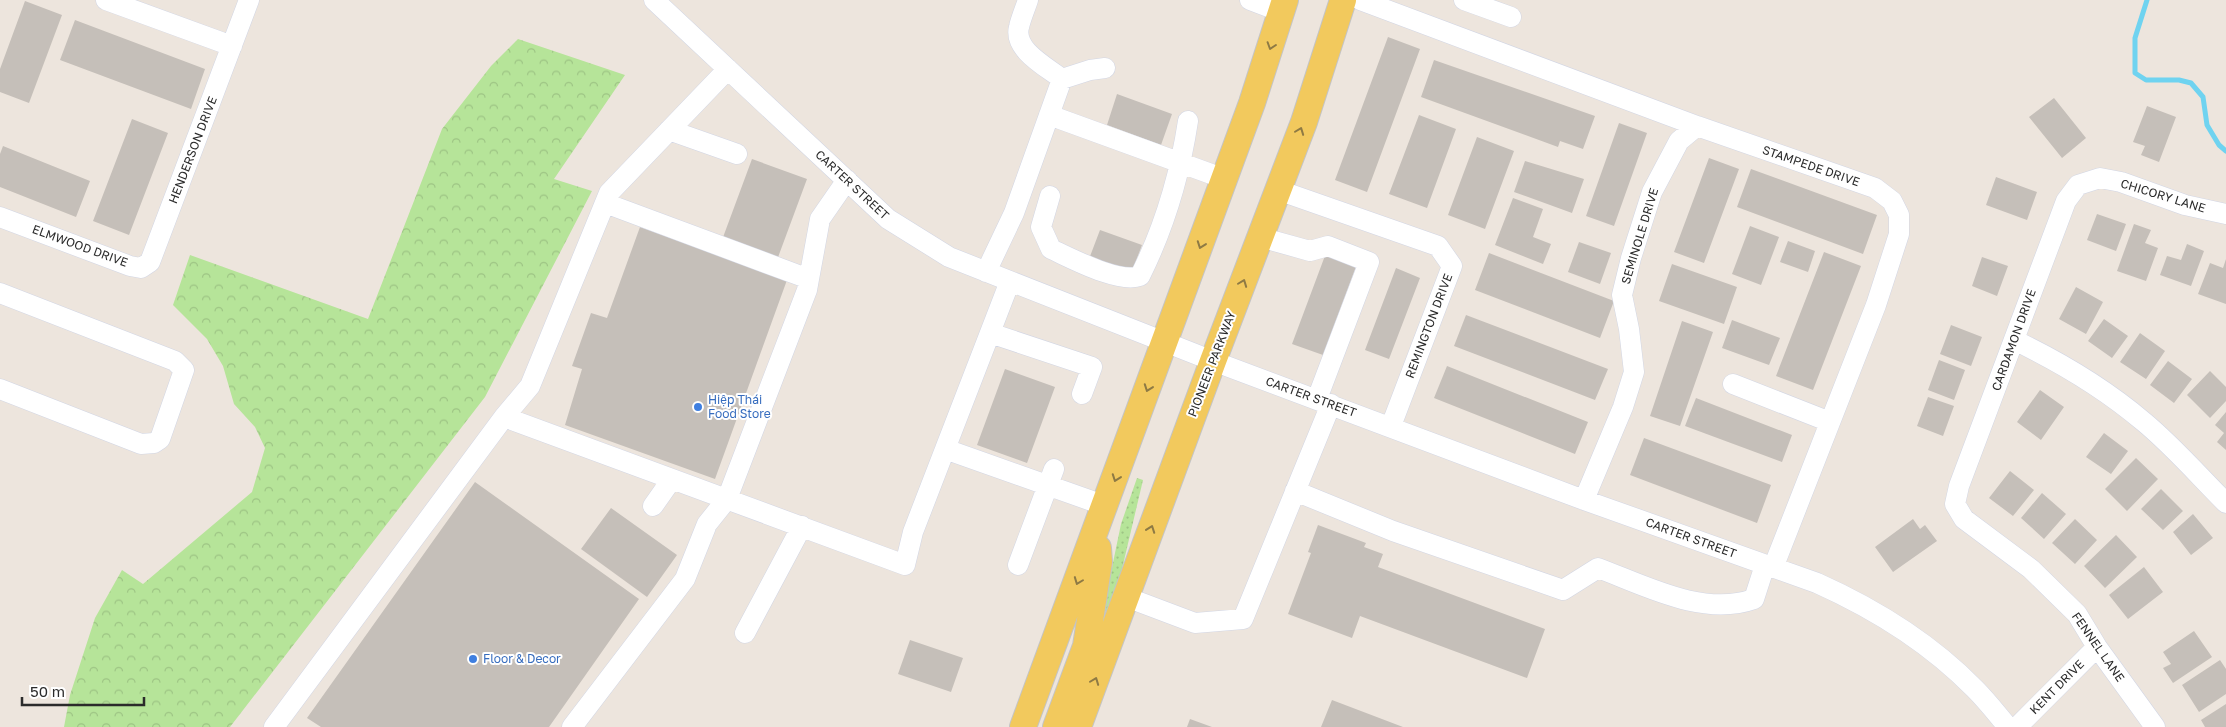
<svg xmlns="http://www.w3.org/2000/svg" width="2226" height="727" font-family="'Golos Text',sans-serif">
<style>
.grass{fill:url(#grass-dots)}
.forest{fill:url(#forest-crowns)}
.lines{fill:none;stroke-linecap:round;stroke-linejoin:round}
.stream{stroke:#6fd3f0;stroke-width:5}
.building{fill:#c5bfb9}
.minor-casing{stroke:#d2d6e4;stroke-width:21}
.major-casing{stroke:#c4c4c4;stroke-width:28}
.minor{stroke:#fff;stroke-width:20}
.major{stroke:#f2c95d;stroke-width:26}
.oneway{stroke:#8e7a44}
.shop-dot{fill:#3f7fe0;stroke:#fff;stroke-width:2}
.labels{text-anchor:middle;stroke-width:4;stroke-linejoin:round;paint-order:stroke}
.street-label{font-size:12px;fill:#2b2b2b;stroke:#fff}
.shop-label{font-size:12px;fill:#366cbe;stroke:#fff;text-anchor:start}
</style>
<defs>
<pattern id="grass-dots" width="8" height="8" patternUnits="userSpaceOnUse" patternTransform="scale(1.25)"><rect width="8" height="8" fill="#b6e499"/><path d="M2 2h.1M6 6h.1" fill="none" stroke="#9dc484" stroke-width="1.8" stroke-linecap="round"/></pattern>
<pattern id="forest-crowns" width="20" height="18" patternUnits="userSpaceOnUse" patternTransform="scale(1.25)"><rect width="20" height="18" fill="#b6e499"/><path d="M2 6a3 3 0 1 1 6 0M12 15a3 3 0 1 1 6 0" fill="none" stroke="#9dc484"/></pattern>
</defs>
<rect width="100%" height="100%" fill="#ede5dd"/>
<path class="grass" d="M1137,478L1143,480L1122,569L1108,612L1103,611L1121,524Z"/>
<path class="forest" d="M518,39L625,75L554,179L592,191L485,397L230,727H64L70,695L95,618L122,570L143,584L252,492L265,448L255,427L234,404L223,366L207,339L173,305L190,255L368,319L442,129L491,66Z"/>
<g class="lines">
<path class="stream" d="M2147,0L2135,38V73L2146,80H2179L2191,83L2203,97L2207,125L2219,145L2226,151"/>
</g>
<path class="building" d="M25,1L62,15L29,103L0,92V69Z
M75,20L205,69L191,109L60,60Z
M1388,37L1420,49L1367,192L1335,180Z
M1434,60L1595,116L1583,149L1560,141L1558,147L1421,97Z
M1117,94L1172,114L1161,145L1107,125Z
M2054,98L2086,138L2062,158L2029,117Z
M2147,106L2176,117L2159,162L2141,155L2145,146L2133,142Z
M1419,115L1456,129L1427,208L1389,194Z
M132,119L168,133L129,235L93,221Z
M1619,123L1647,133L1614,226L1586,216Z
M1477,137L1514,151L1485,229L1448,215Z
M3,146L90,181L76,217L0,187V154Z
M1709,158L1739,169L1704,263L1674,252Z
M752,159L807,179L777,260L722,240Z
M1525,161L1584,179L1572,213L1514,192Z
M1751,169L1877,215L1863,254L1737,207Z
M1996,177L2037,192L2027,220L1986,205Z
M1513,198L1543,209L1533,237L1551,244L1543,264L1495,245Z
M2097,214L2126,224L2116,251L2087,240Z
M2134,224L2151,230L2145,243L2158,248L2146,281L2117,271Z
M1750,226L1779,237L1761,285L1732,274Z
M640,227L787,280L715,479L565,425L582,369L572,366L591,313L607,318Z
M1100,230L1142,245L1131,274L1089,259Z
M1788,241L1815,251L1808,272L1780,262Z
M1579,242L1611,253L1600,284L1568,272Z
M2187,244L2204,251L2191,286L2160,275L2167,256L2181,260Z
M1824,252L1861,266L1813,390L1776,376Z
M1326,253L1357,264L1323,355L1292,344Z
M1489,253L1614,301L1600,338L1475,290Z
M1982,257L2008,266L1997,296L1972,286Z
M2226,259V304L2198,294L2210,263L2223,268Z
M1672,264L1737,287L1724,324L1659,301Z
M1396,268L1420,278L1389,359L1365,350Z
M2076,287L2103,302L2086,334L2059,319Z
M1466,315L1608,369L1595,400L1454,346Z
M2104,319L2128,336L2112,358L2088,341Z
M1732,320L1780,338L1769,365L1722,348Z
M1682,321L1713,332L1680,426L1650,416Z
M1951,325L1982,337L1971,366L1940,354Z
M2140,333L2165,351L2146,379L2120,362Z
M1939,360L1965,370L1954,400L1928,390Z
M2168,361L2192,379L2174,403L2150,385Z
M1447,366L1588,422L1575,454L1434,398Z
M1005,369L1055,387L1027,463L977,445Z
M2210,371L2226,387V401L2210,418L2187,395Z
M2040,390L2064,407L2041,440L2017,422Z
M1928,397L1954,406L1943,436L1917,426Z
M1696,398L1792,435L1782,462L1685,426Z
M2226,412V450L2217,442L2224,433L2215,425Z
M2104,433L2128,451L2111,474L2086,457Z
M1644,438L1771,485L1757,523L1630,475Z
M2136,458L2158,479L2127,511L2105,489Z
M2010,471L2034,490L2013,516L1989,498Z
M475,482L639,599L549,727H321L307,718Z
M2161,489L2183,511L2163,530L2141,509Z
M2042,493L2066,514L2044,539L2021,518Z
M611,508L677,555L647,597L581,549Z
M2193,514L2213,538L2191,555L2173,532Z
M1913,519L1920,529L1925,525L1937,541L1893,572L1875,547Z
M2075,519L2097,540L2075,564L2052,543Z
M1318,525L1366,543L1364,547L1383,554L1378,567L1545,629L1527,678L1360,616L1352,638L1288,614L1311,553L1308,552Z
M2116,535L2137,557L2105,588L2084,566Z
M2144,567L2163,592L2128,619L2109,595Z
M2194,631L2212,657L2173,683L2163,668L2171,664L2163,652Z
M910,640L963,658L951,692L898,674Z
M2220,660L2226,669V694L2199,712L2182,685Z
M1332,700L1403,727H1321Z
M2226,704V727H2205L2201,720Z
M1190,719L1212,727H1187Z"/>
<g class="lines">
<defs>
<path id="minor" d="M106,0L232,46
M654,0L888,219L949,257L1213,361L1584,500L1817,583C1875,609 1930,643 1975,689C1987,701 1997,714 2008,727
M1028,0C1025,9 1021,18 1019,27C1013,50 1047,67 1062,79
M1250,0L1282,12
M1360,0L1697,126L1875,188L1892,201L1899,215V234L1876,305L1773,568
M1464,0L1511,17
M1049,115L1225,179
M669,130L737,154
M1278,190L1438,246L1452,266L1391,426
M1050,196L1041,227L1051,249C1071,258 1119,284 1140,276C1164,228 1180,174 1188,121
M605,203L809,279
M0,217L130,266L141,268L150,262L249,0
M1260,237L1310,251L1328,246L1369,262L1317,399
M986,272L1014,213L1062,79L1090,70L1105,68
M0,293L175,361L184,370L160,439L154,443L141,444L0,389
M990,333L1092,367L1082,394
M2014,340C2060,362 2104,388 2144,422C2173,446 2199,476 2226,503
M1733,384L1830,422
M504,417L905,565L913,532L1010,281
M945,449L1106,506
M1295,491L1393,531L1563,590L1598,568C1646,586 1703,617 1754,599L1765,565
M1584,500L1623,407L1634,372L1629,329L1622,295L1631,258L1652,192L1679,141L1697,126
M653,506L672,479
M1018,565L1054,469
M1126,597L1195,623L1243,619L1331,404
M745,633L802,526
M274,727L504,417L530,386L609,193L728,69
M572,727L685,579L707,524L727,499L807,290L820,219L847,180
M2017,727L2097,647
M2155,727L2097,647L2077,614L2031,569L1964,519L1955,504L1959,486L2066,201L2078,185L2100,178L2121,182L2185,205L2226,214"/>
<path id="major" d="M1023,727L1252,103L1285,0
M1056,727L1086,646L1099,562L1098,548
M1078,727L1213,361L1304,122L1343,0"/>
</defs>
<use href="#minor" class="minor-casing"/>
<use href="#major" class="major-casing"/>
<use href="#minor" class="minor"/>
<use href="#major" class="major"/>
</g>
<defs><path id="oneway-chevron" d="M-2-3.5L2.5 0L-2 3.5" fill="none" stroke-width="1.6" stroke-linecap="round" stroke-linejoin="round" transform="scale(1.25)"/></defs>
<g class="oneway">
<use href="#oneway-chevron" transform="translate(1271 46) rotate(108)"/>
<use href="#oneway-chevron" transform="translate(1300 131) rotate(-69)"/>
<use href="#oneway-chevron" transform="translate(1201 245) rotate(110)"/>
<use href="#oneway-chevron" transform="translate(1243 283) rotate(-69)"/>
<use href="#oneway-chevron" transform="translate(1148 388) rotate(110)"/>
<use href="#oneway-chevron" transform="translate(1116 478) rotate(110)"/>
<use href="#oneway-chevron" transform="translate(1151 529) rotate(-70)"/>
<use href="#oneway-chevron" transform="translate(1078 581) rotate(111)"/>
<use href="#oneway-chevron" transform="translate(1095 681) rotate(-69)"/>
</g>
<g class="shop-dot">
<circle cx="698" cy="407" r="5"/>
<circle cx="473" cy="659" r="5"/>
</g>
<g class="labels">
<g class="street-label">
<text transform="translate(193 150) rotate(-69)" y="4">HENDERSON DRIVE</text>
<text transform="translate(1811 166) rotate(19)" y="4">STAMPEDE DRIVE</text>
<text transform="translate(852 185) rotate(43)" y="4">CARTER STREET</text>
<text transform="translate(2163 196) rotate(17)" y="4">CHICORY LANE</text>
<text transform="translate(1640 236) rotate(-73)" y="4">SEMINOLE DRIVE</text>
<text transform="translate(80 246) rotate(20)" y="4">ELMWOOD DRIVE</text>
<text transform="translate(1429 326) rotate(-69)" y="4">REMINGTON DRIVE</text>
<text transform="translate(2014 340) rotate(-70)" y="4">CARDAMON DRIVE</text>
<text transform="translate(1212 364) rotate(-69)" y="4">PIONEER PARKWAY</text>
<text transform="translate(1311 397) rotate(20)" y="4">CARTER STREET</text>
<text transform="translate(1691 538) rotate(20)" y="4">CARTER STREET</text>
<text transform="translate(2098 647) rotate(55)" y="4">FENNEL LANE</text>
<text transform="translate(2057 687) rotate(-45)" y="4">KENT DRIVE</text>
</g>
<g class="shop-label">
<text x="708" y="404">Hiệp Thái<tspan x="708" dy="14">Food Store</tspan></text>
<text x="483" y="663">Floor &amp; Decor</text>
</g>
</g>
<path d="M22 697v8h122v-8" fill="none" stroke="#2b2b2b" stroke-width="2.5"/>
<text x="30" y="697" font-size="15" fill="#2b2b2b" stroke="#ffffff" stroke-width="4" paint-order="stroke">50 m</text>
</svg>
